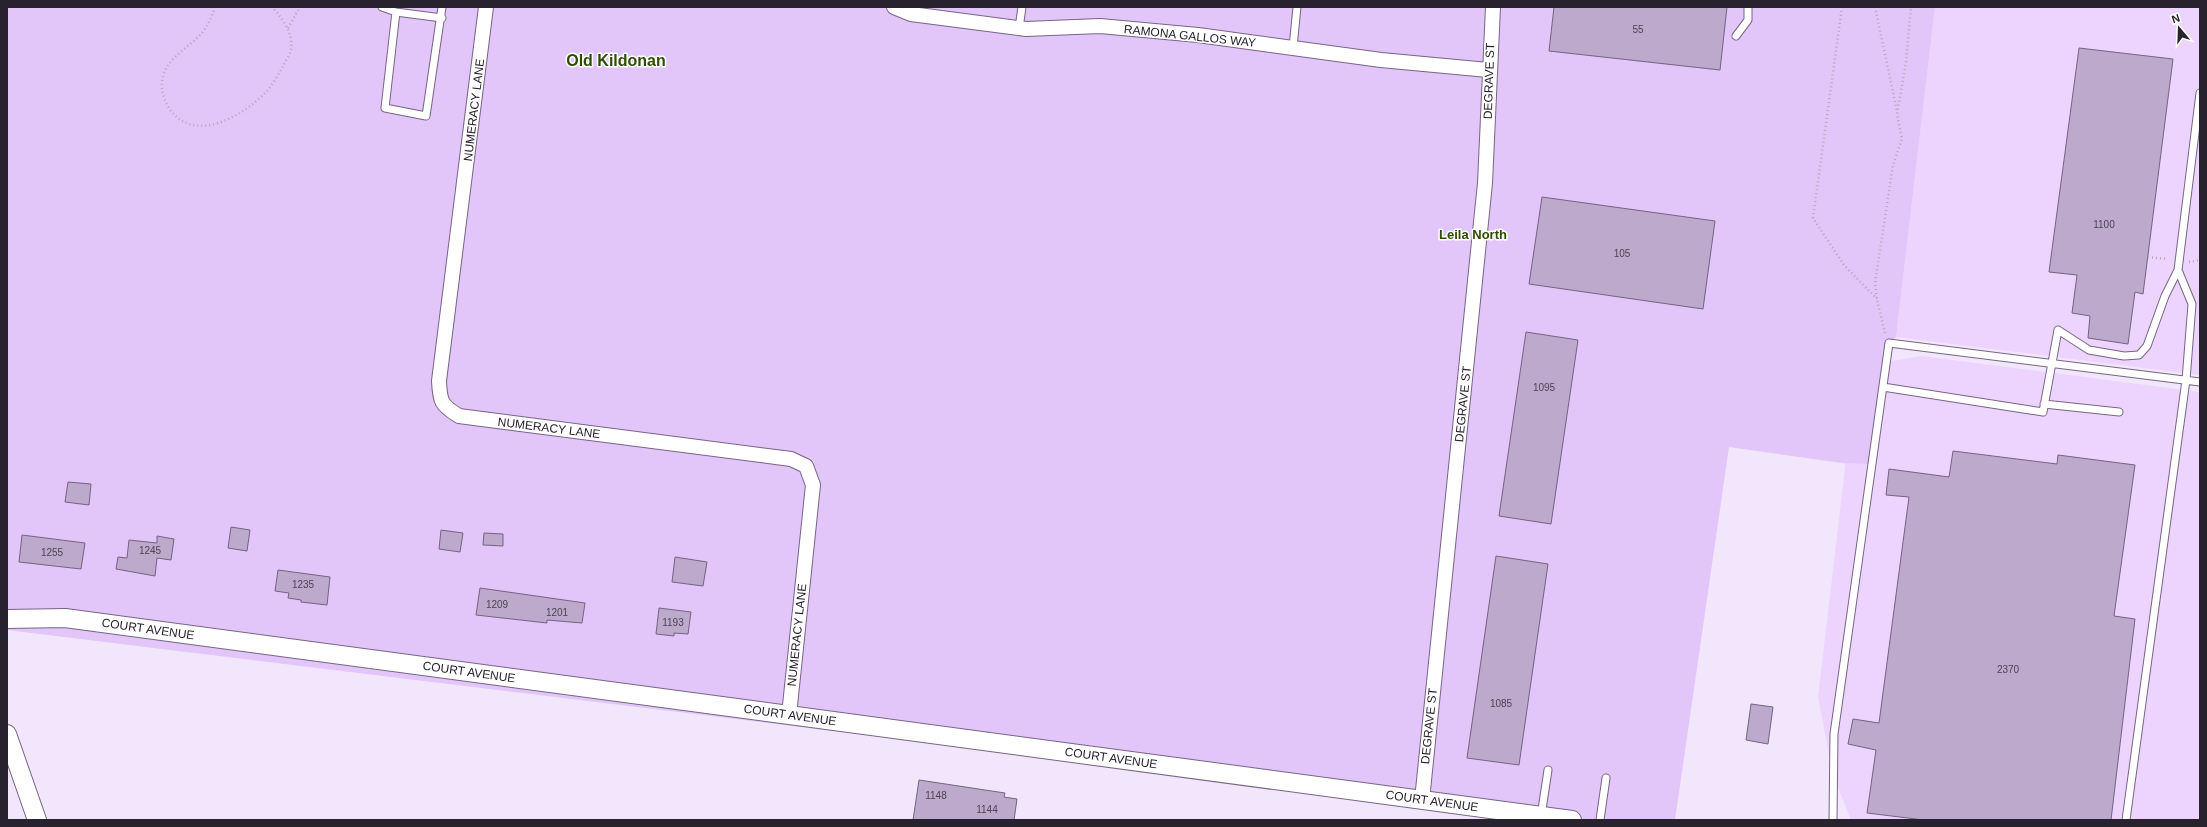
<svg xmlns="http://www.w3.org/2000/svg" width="2207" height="827" font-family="Helvetica,sans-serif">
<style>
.built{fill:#ecd4fe}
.green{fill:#e2c5f9}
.building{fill:#bca9cb;stroke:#746382}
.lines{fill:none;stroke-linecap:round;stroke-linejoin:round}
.service-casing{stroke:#766584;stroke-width:9}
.minor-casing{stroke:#766584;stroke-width:16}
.tertiary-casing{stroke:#766584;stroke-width:20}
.path{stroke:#b3a9bc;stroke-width:2.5;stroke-dasharray:1 3;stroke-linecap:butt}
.service{stroke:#fff;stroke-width:7}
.minor{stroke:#fff;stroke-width:14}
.tertiary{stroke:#fff;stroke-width:18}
.labels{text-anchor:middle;stroke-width:3;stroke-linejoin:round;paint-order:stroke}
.number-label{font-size:10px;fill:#4d4355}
.street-label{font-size:12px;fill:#28212e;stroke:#fff}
.neighbourhood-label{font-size:13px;font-weight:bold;fill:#2f4c03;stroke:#fff}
.district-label{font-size:16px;font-weight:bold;fill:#2f4c03;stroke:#fff}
</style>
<rect width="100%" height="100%" fill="#f1e6fb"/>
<path class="built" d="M1935,7H2200V375L1896,337Z
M1921,356L2200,392V820H1851L1833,775L1818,697L1857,367Z"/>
<path class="green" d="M7,7H1935L1896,337L1889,343L1872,464L1842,463L1729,447L1675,820H1561L7,630Z"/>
<path class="building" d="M1554,7H1727L1720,70L1549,51Z
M2079,48L2173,59L2143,294L2135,292L2128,344L2088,338L2090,316L2072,313L2077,275L2049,272Z
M1542,197L1715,221L1703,309L1529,284Z
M1526,332L1578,340L1551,524L1499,516Z
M1953,451L2057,464L2058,455L2135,465L2114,616L2135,619L2111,820H1924L1867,813L1876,750L1848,744L1853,719L1879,723L1909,497L1886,495L1889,469L1949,477Z
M68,482L91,484L89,505L65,502Z
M231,527L250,530L247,551L228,548Z
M441,530L463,533L460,552L439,549Z
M484,533L503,534V546L483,545Z
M22,535L85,543L81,569L19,562Z
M157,536L174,539L171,560L157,558L155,576L116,569L118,557L127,558L129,540L157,543Z
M1496,556L1548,564L1519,765L1467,758Z
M675,557L707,562L703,586L672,582Z
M278,570L330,577L327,605L301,602V600L288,598L289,593L275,591Z
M480,588L585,603L582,623L547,620V623L476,615Z
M659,608L691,612L688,634L674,633V636L656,634Z
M1751,704L1773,707L1768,744L1746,740Z
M919,780L1005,793L1004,797L1017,799L1014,820H913Z"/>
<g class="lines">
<defs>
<path id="service" d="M382,7L396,12L385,108L426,116L442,7
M396,12L442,18
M1019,28L1022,7
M1736,36L1748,20V7
M1293,47L1297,7
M1883,387L2043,412L2058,330L2089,350L2124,356L2139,355L2147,346L2165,296L2178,270
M2044,404L2119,412
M1541,816L1548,770
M1600,820L1606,778
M1833,820L1834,734L1889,343L2200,382
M2126,820L2186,380L2192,304L2178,270L2200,93"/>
<path id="minor" d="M486,7L439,381C440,402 441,405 459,416L791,459L806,466L813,485L789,715
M894,7L911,14L1026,29L1100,26L1198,35L1381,60L1488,70
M1422,800L1485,183L1493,7"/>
<path id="tertiary" d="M7,619L65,618L1572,820
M7,734L37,820"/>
</defs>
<use href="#service" class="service-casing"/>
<use href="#minor" class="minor-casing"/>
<use href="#tertiary" class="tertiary-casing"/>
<path class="path" d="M215,7C212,16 208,26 201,34C190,47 167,58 163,76C160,87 163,98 169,108C194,146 245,115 268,90C274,82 280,72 284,64C286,60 290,55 291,50C294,34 282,18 272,7
M1842,7L1813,218L1844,265L1877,299
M1875,7L1897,111
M288,28L300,7
M2148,257L2168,259
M2189,262L2200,260
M1885,333L1877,300L1875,283L1893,165L1902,139L1897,114L1906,62L1911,7"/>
<use href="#service" class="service"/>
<use href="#minor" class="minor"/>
<use href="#tertiary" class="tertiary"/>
</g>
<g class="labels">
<g class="number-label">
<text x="1638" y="33">55</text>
<text x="2104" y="228">1100</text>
<text x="1622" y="257">105</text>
<text x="1544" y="391">1095</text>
<text x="150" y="554">1245</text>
<text x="52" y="556">1255</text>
<text x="303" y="588">1235</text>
<text x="497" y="608">1209</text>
<text x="557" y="616">1201</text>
<text x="673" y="626">1193</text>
<text x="2008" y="673">2370</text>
<text x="1501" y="707">1085</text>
<text x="936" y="799">1148</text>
<text x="987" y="813">1144</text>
</g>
<g class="street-label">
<text transform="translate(1190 36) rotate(6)" y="4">RAMONA GALLOS WAY</text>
<text transform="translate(1489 81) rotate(-88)" y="4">DEGRAVE ST</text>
<text transform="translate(474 110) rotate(-83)" y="4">NUMERACY LANE</text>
<text transform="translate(1463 404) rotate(-84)" y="4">DEGRAVE ST</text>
<text transform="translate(549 428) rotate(7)" y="4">NUMERACY LANE</text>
<text transform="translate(148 629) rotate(8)" y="4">COURT AVENUE</text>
<text transform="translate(797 635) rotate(-84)" y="4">NUMERACY LANE</text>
<text transform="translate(469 672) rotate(8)" y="4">COURT AVENUE</text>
<text transform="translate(790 715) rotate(8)" y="4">COURT AVENUE</text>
<text transform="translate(1429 726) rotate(-84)" y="4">DEGRAVE ST</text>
<text transform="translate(1111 758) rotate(8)" y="4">COURT AVENUE</text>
<text transform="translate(1432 801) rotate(8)" y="4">COURT AVENUE</text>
</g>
<g class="neighbourhood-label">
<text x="1473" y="239">Leila North</text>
</g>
<g class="district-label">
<text x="616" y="66">Old Kildonan</text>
</g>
</g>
<rect width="2207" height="827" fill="none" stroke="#28212e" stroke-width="16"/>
<g transform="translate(2179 28) rotate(341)" stroke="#ffffff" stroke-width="3" paint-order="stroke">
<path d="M0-3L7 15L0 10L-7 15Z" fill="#28212e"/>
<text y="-6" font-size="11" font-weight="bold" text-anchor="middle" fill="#28212e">N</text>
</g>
</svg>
